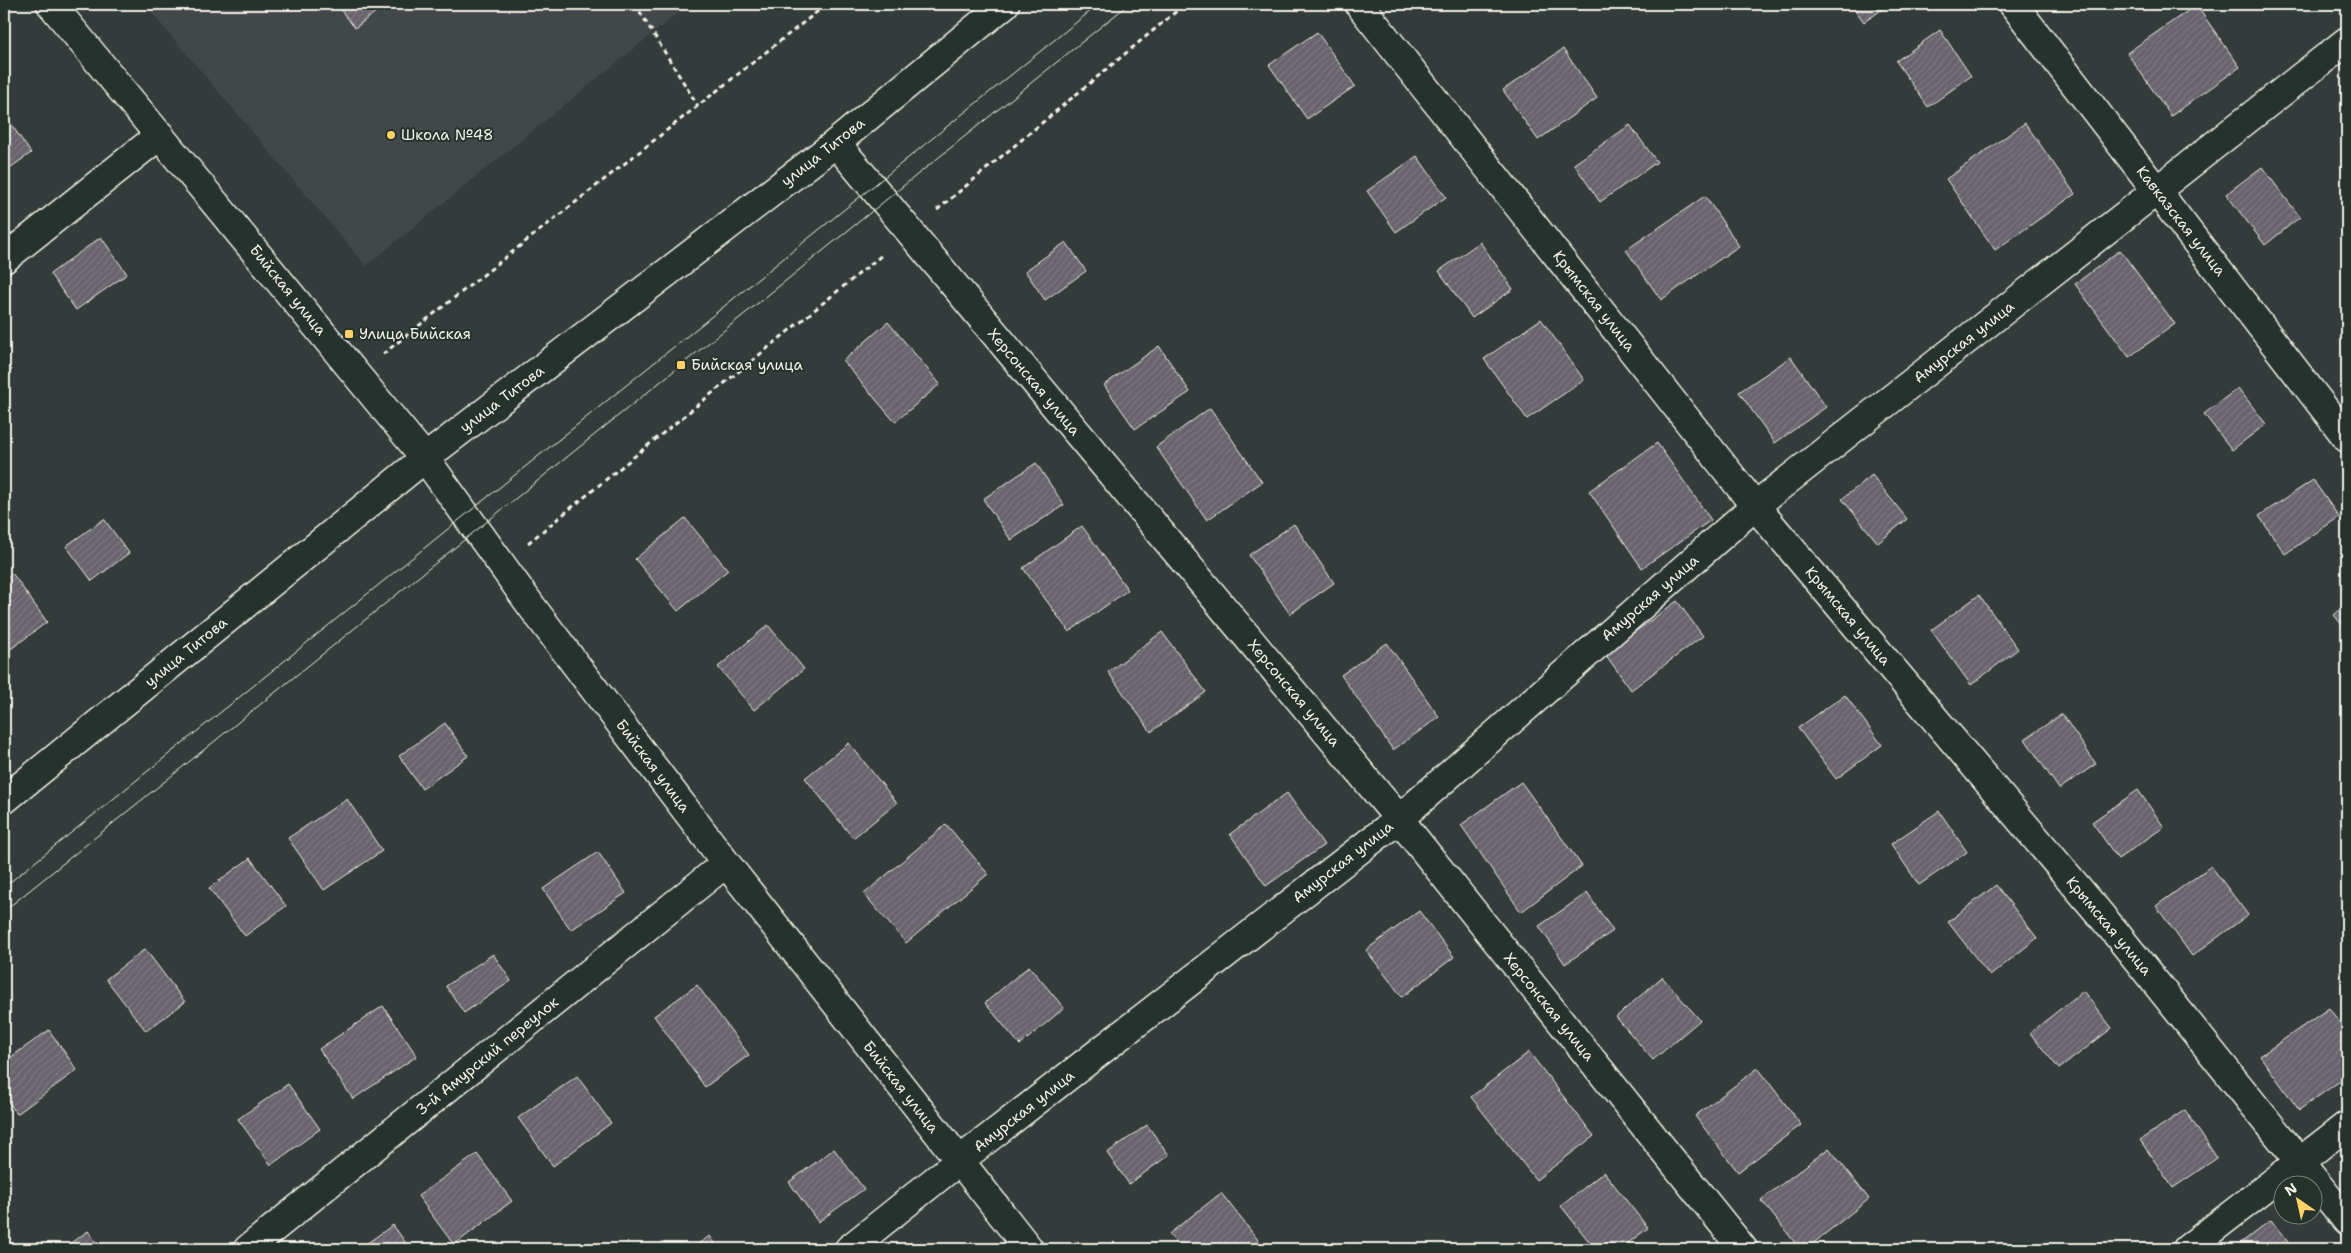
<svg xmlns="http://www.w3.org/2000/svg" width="2351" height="1253" font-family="'Shantell Sans',sans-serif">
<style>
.built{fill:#434749}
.building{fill:url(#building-hatch);stroke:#f4f1e8}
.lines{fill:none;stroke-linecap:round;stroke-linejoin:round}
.minor-casing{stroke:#f4f1e8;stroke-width:31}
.tertiary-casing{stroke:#f4f1e8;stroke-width:31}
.path{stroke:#f4f1e8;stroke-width:3;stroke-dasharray:5 4;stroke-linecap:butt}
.minor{stroke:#26332d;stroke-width:28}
.tertiary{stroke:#26332d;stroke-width:28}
.tram{stroke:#f4f1e8;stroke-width:1}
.poi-dot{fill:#ffd166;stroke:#26332d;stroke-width:2}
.labels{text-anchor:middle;stroke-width:4;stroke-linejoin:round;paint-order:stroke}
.poi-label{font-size:15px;fill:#f4f1e8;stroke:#26332d;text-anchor:start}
.street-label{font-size:15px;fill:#f4f1e8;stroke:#26332d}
</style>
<defs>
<pattern id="building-hatch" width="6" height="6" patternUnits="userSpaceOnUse" patternTransform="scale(1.25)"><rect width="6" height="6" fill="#67626c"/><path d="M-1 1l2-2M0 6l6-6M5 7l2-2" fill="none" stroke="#7d7981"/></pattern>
</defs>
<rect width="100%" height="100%" fill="#333c3a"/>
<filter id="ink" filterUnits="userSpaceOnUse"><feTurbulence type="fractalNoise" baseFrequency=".02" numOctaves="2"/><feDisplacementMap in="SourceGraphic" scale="10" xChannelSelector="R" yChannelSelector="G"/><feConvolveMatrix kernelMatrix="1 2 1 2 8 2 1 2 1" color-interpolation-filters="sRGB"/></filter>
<g filter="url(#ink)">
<path class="built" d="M144,4H689L366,266Z"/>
<path class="building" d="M336,4H386L355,28Z
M1851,4H1890L1864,22Z
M2196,5L2240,67L2171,116L2127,53Z
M1940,30L1971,76L1928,107L1896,61Z
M1317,32L1355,86L1307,119L1269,65Z
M1563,49L1597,98L1538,140L1503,90Z
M4,114L31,153L4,172Z
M2025,123L2075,194L1995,250L1946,179Z
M1630,125L1657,162L1600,202L1574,164Z
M1417,156L1446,197L1396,232L1367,191Z
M2262,167L2300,217L2265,245L2226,194Z
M1705,196L1739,246L1661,300L1626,250Z
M101,237L127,274L76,310L50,274Z
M1066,242L1086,271L1045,300L1025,271Z
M1480,242L1513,289L1472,318L1439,271Z
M2120,250L2175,324L2129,357L2075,284Z
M1541,319L1584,380L1527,419L1484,359Z
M888,322L940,384L895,422L843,361Z
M1159,346L1190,392L1135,429L1104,385Z
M1791,357L1826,407L1775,443L1739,392Z
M4,358L12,370L4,376Z
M2238,388L2266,424L2232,450L2204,414Z
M1210,408L1262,482L1207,520L1156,447Z
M1657,443L1711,520L1642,568L1589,491Z
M1036,463L1064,505L1011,540L983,499Z
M1872,475L1907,519L1878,543L1842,499Z
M2313,480L2339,517L2285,554L2259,516Z
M685,518L728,570L678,611L635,559Z
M104,519L129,553L92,581L66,546Z
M1294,524L1334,583L1290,614L1249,555Z
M1082,526L1128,590L1069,632L1023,568Z
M12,573L47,622L4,654V579Z
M1979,595L2018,649L1971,685L1931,630Z
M1677,601L1703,636L1631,690L1605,654Z
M2347,604V631L2334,615Z
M768,625L804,669L754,710L718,667Z
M1162,632L1206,692L1151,732L1108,672Z
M1387,643L1439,717L1393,750L1341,675Z
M1845,695L1882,745L1836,779L1798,728Z
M2062,714L2096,764L2059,789L2025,739Z
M445,723L468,756L422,789L399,756Z
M849,743L897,803L853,838L805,778Z
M1521,782L1582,866L1521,912L1461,825Z
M2138,790L2164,827L2118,859L2092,822Z
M1287,793L1324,845L1266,886L1230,834Z
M347,799L382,851L324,890L288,838Z
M1939,811L1967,852L1919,885L1891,844Z
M946,824L988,874L906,943L864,894Z
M598,852L626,893L571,930L543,889Z
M250,858L286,906L245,936L209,888Z
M2211,866L2248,915L2192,956L2156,906Z
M1996,885L2037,938L1990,976L1948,922Z
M1587,893L1613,931L1565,964L1539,926Z
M1419,911L1454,957L1402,997L1366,950Z
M145,949L185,1002L146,1031L106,979Z
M493,954L511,981L464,1013L446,986Z
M1029,966L1064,1008L1020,1045L985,1003Z
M1662,977L1700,1020L1653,1060L1616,1017Z
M697,985L749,1055L705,1087L654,1016Z
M2083,991L2112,1028L2059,1069L2030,1033Z
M383,1006L417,1056L353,1099L319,1049Z
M2329,1008L2347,1033V1076L2299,1110L2260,1056Z
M49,1030L77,1070L17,1114L4,1096V1062Z
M1529,1052L1594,1136L1536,1180L1471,1097Z
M1758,1068L1801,1125L1738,1172L1695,1116Z
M577,1076L611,1123L553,1166L518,1118Z
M288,1084L320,1129L271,1165L238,1119Z
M2185,1110L2217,1158L2173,1188L2140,1140Z
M1147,1125L1169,1155L1129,1184L1107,1153Z
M1829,1148L1869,1199L1806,1249H1800L1761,1200Z
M834,1149L864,1189L818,1222L789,1182Z
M477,1154L512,1201L454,1245L418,1196Z
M1604,1172L1648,1228L1620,1249H1595L1561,1206Z
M1221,1193L1265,1249H1181L1169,1234Z
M2271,1220L2293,1249H2233Z
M393,1225L410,1249H359Z
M88,1231L101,1249H62Z
M710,1236L719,1249H690Z"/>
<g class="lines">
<defs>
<path id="minor" d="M1359,4L1755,506L2115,932L2347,1221
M2013,4L2347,438
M836,143L1399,819L1743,1249
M4,259L160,135
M4,800L425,458L532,607L726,863L1029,1249
M248,1249L726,863
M849,1249L959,1161L1399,819L1755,506L2347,41
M2187,1249L2347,1125"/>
<path id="tertiary" d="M51,4L425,458L836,143L1005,4"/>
</defs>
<use href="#minor" class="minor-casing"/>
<use href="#tertiary" class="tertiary-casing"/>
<path class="path" d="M635,4L698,106
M937,210L1185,4
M383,354L827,4
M528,543L882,255"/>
<use href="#minor" class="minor"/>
<use href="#tertiary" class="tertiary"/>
<path class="tram" d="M4,887L1099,4
M4,911L1129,4"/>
</g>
</g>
<g class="poi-dot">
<circle cx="391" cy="135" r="5"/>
<rect x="344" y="329" width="10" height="10" rx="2.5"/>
<rect x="676" y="360" width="10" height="10" rx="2.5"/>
</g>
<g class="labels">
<g class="poi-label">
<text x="401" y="140">Школа №48</text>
<text x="359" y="339">Улица Бийская</text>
<text x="691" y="370">Бийская улица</text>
</g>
<g class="street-label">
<text transform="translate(823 152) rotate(-38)" y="5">улица Титова</text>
<text transform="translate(2181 221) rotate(52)" y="5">Кавказская улица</text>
<text transform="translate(288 290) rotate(51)" y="5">Бийская улица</text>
<text transform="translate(1594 301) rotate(52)" y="5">Крымская улица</text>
<text transform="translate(1964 342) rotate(-38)" y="5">Амурская улица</text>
<text transform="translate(1034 382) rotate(50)" y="5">Херсонская улица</text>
<text transform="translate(502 399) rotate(-37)" y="5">улица Титова</text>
<text transform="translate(1650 598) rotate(-41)" y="5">Амурская улица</text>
<text transform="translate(1848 616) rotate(50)" y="5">Крымская улица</text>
<text transform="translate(186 652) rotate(-39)" y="5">улица Титова</text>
<text transform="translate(1294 693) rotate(50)" y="5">Херсонская улица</text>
<text transform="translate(653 766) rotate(53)" y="5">Бийская улица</text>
<text transform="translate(1343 862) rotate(-38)" y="5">Амурская улица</text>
<text transform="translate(2109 926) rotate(50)" y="5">Крымская улица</text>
<text transform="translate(1549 1007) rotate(51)" y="5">Херсонская улица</text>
<text transform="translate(487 1056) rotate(-39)" y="5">3-й Амурский переулок</text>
<text transform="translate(901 1087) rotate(52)" y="5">Бийская улица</text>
<text transform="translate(1024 1111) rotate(-38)" y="5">Амурская улица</text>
</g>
</g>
<rect width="2351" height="1253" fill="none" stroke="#26332d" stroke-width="20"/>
<rect x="10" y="10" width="2331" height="1233" fill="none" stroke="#f4f1e8" stroke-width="2" filter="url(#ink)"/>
<g transform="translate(2298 1200) rotate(326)"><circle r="24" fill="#26332d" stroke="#787f78"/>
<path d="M0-4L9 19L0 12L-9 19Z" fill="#ffd166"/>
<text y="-8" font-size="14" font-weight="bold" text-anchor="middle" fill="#f4f1e8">N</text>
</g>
</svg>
